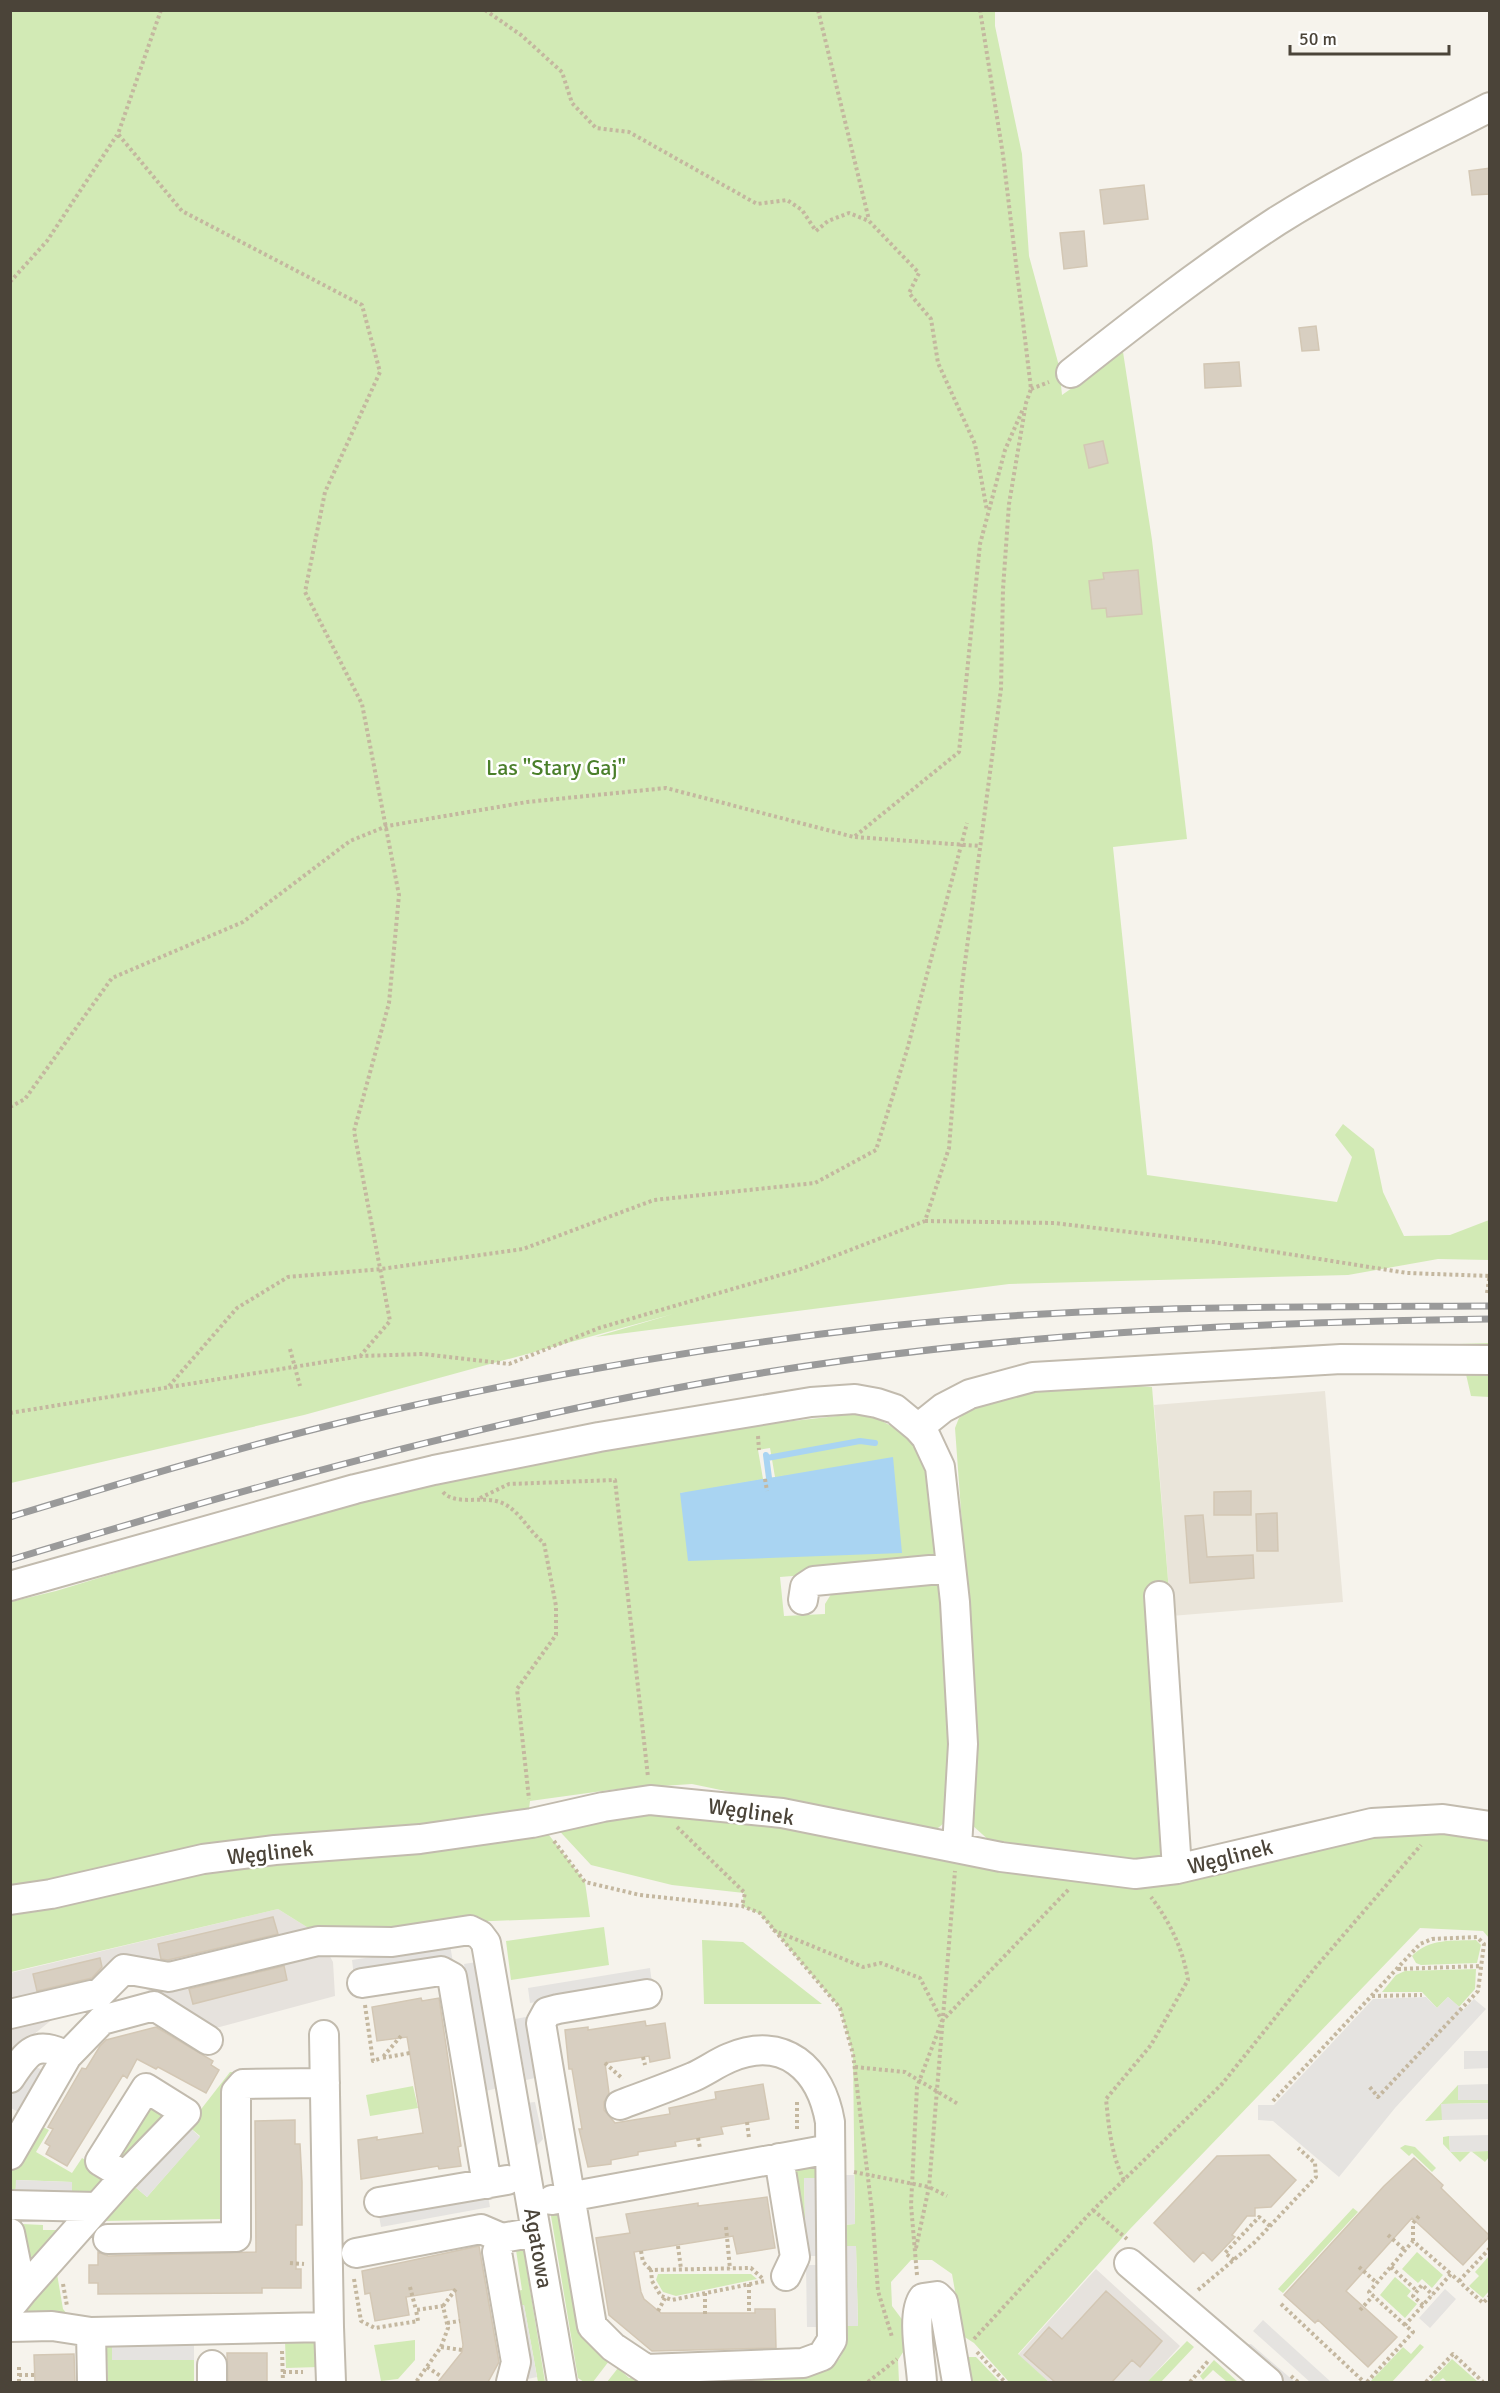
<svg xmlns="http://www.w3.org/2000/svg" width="1500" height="2393" font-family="Signika,sans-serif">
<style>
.residential{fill:#eae5da}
.industrial{fill:#e6e2dd}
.green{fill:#d2eab5;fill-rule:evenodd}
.parking{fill:#e5e3e0}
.water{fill:#a9d4f2}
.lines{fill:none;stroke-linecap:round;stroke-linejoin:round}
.stream{stroke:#a9d4f2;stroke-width:6}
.building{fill:#d8cfc1;stroke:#d3c7b4;stroke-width:1.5}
.minor-casing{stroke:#c2bbae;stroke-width:32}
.path{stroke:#c4b79f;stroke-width:4;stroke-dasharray:3 3;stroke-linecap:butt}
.minor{stroke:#fff;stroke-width:28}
.rail-casing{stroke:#9a9a9a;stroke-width:7}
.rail{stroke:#fff;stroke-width:4.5;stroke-dasharray:14;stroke-linecap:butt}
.labels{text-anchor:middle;stroke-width:5;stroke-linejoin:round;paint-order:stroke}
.park-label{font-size:22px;fill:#4a7f2a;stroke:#fff}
.street-label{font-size:22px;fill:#4b4439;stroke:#fff}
</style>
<rect width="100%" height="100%" fill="#f6f3ec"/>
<path class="residential" d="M1325,1391L1343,1602L1171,1616L1154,1405Z"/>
<path class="industrial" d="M278,1909L318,1934L333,1962L335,1996L216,2028L126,1978L54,2018L11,2053L10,1973Z
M1096,2269L1180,2346L1147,2382H1049L1018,2355Z"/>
<path class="green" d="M11,11H995V26L1022,154L1029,256L1059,366L1062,395L1123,352L1152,540L1187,839L1113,847L1147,1175L1337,1202L1352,1157L1335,1135L1343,1124L1374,1149L1383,1192L1404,1236L1450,1235L1489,1220V1260L1438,1259L1348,1275L1009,1284L595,1337L673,1314L304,1415L11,1483Z
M1489,1343V1397L1471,1396L1459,1344Z
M1106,1384L1152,1387L1171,1616L1177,1862L1151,1866L992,1843L972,1825L969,1621L955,1428L959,1418L988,1398Z
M864,1413C939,1442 929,1483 937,1552L932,1559L904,1567L780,1577L784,1616L825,1614V1604L833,1591L935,1581L939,1585L944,1602L953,1791C949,1813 951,1823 929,1833L692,1784L617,1789L530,1801L529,1809L585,1882L590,1917L469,1922L318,1934L278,1909L11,1972L10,1602L56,1591L379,1493L507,1465L749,1426ZM770,1448L775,1477L893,1457L680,1493L763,1479L758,1450Z
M640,1814L771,1824L1035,1872L1390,1830L1490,1833L1489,1938L1483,1931L1420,1928L1130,2229L1018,2354L1049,2382H1009L974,2343L963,2336L952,2274L932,2260H911L891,2282L892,2306L907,2326V2346L898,2360L899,2382H607L618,2368L629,2378L822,2372C846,2359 844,2352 843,2326H858L856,2246H841V2225L855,2224L853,2054L840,2008L760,1914L742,1906L744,1893L672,1885L591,1865L552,1823Z
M604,1927L609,1965L511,1980L506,1941Z
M702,1940L743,1942L822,2004H704Z
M1476,1940L1481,1945L1477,1963L1421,1965L1416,1963L1412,1956C1429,1938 1453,1941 1476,1940Z
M1476,1969L1475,1989L1459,2007L1448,1997L1437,2008L1422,1992H1382L1396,1975L1405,1971Z
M230,2072H233L228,2091L225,2219L103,2221L102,2236L89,2233L134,2186L147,2197L200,2136L188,2126Z
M1458,2085V2100H1489V2103L1442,2104V2120L1425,2121Z
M413,2086L418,2108L370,2116L366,2095Z
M145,2099L169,2112L125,2162L113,2153Z
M39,2125L49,2130L36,2152L72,2173L82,2158L110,2174L94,2199L72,2198V2182L17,2180L15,2196L12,2192L11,2170Z
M1449,2136L1450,2152L1489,2151V2157L1485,2162L1471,2151L1460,2162L1443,2144V2137Z
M1405,2145L1415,2147L1436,2168L1432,2172L1412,2153L1409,2156L1400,2148Z
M816,2163L820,2178H804L806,2256L794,2166Z
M562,2208L588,2344L609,2361L593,2382H584L578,2378L550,2210Z
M1353,2208L1358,2212L1283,2293L1278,2289Z
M22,2211V2224L43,2225V2230H69L45,2244L35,2264L27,2265L18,2212Z
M523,2246L545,2382H538L524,2305L518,2306L516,2291L522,2290L516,2250Z
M1417,2252L1443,2275L1432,2288L1422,2279L1418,2283L1402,2269Z
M1489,2256V2291L1483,2298L1469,2286L1479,2276L1475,2272Z
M56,2268L63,2309L67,2314L17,2313Z
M658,2274H751L757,2279L676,2296L663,2292L656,2280Z
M1395,2277L1411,2291L1407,2296L1417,2304L1405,2318L1380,2295Z
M313,2340L317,2342L319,2367L286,2368L285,2341Z
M415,2340V2360L398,2379L381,2381L374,2345Z
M1187,2341L1194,2347L1161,2382H1147Z
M112,2343V2360H194V2382H108L107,2356H103V2349Z
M1420,2344L1424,2347L1392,2382H1370L1403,2347L1411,2354Z
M968,2357H976L1000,2382H970Z
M1452,2359L1478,2382H1447L1443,2378L1438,2382H1430Z
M1214,2360L1238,2382H1227L1213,2370L1203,2380L1200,2376Z"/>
<path class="parking" d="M450,1945L453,1962L354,1977L352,1960Z
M477,1962L499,2088L485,2091L464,1964Z
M650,1968L652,1983L530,2003L528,1988Z
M1426,1997L1437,2008L1448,1997L1463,2010L1474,1999L1486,2009L1395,2108L1339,2177L1273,2121L1258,2120V2105H1274L1373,1999Z
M531,2016L549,2156L535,2078L526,2080L515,2019Z
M1464,2051H1489V2068L1464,2069Z
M29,2063L42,2070L18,2112L11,2108V2097Z
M1489,2084V2100H1458V2085Z
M535,2102L543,2139L534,2149L525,2103Z
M1489,2103V2119L1442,2120L1441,2104Z
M188,2126L200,2137L147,2197L134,2186Z
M1489,2135V2151L1450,2152L1449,2136Z
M840,2175H854L855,2224L841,2225Z
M804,2178H820L821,2256H806Z
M16,2180L72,2182V2198L15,2196Z
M487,2191L490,2207L381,2227L378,2210Z
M841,2246H856L858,2326H843Z
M806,2265H822L823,2327H807Z
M1445,2289L1456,2299L1430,2328L1419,2318Z
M524,2305L537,2377L523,2380L518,2306Z
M1263,2320L1331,2382H1310L1253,2331Z
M112,2343H194V2360H112Z
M1251,2344L1295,2382H1283L1240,2345Z"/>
<path class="water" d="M893,1457L902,1553L688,1561L680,1493Z"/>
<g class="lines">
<path class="stream" d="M766,1455L769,1478
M767,1458L860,1441L875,1443"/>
</g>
<path class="building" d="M1490,168V194L1472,195L1469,171Z
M1144,185L1148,219L1104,224L1100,190Z
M1084,231L1087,266L1064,269L1060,233Z
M1316,326L1319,350L1302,351L1299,328Z
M1239,362L1241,386L1205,388L1204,364Z
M1103,441L1108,463L1089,468L1084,445Z
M1138,570L1142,614L1107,617L1106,608L1092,609L1089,581L1104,579L1103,573Z
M1251,1491V1515H1214V1492Z
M1277,1513L1278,1551H1257L1256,1514Z
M1203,1515L1207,1557L1253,1555L1254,1578L1190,1583L1185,1516Z
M273,1917L278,1934L168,1960L161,1959L158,1944Z
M100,1958L102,1967L92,1978L37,1991L33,1974Z
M284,1966L287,1980L193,2004L189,1989Z
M421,1998L422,2001L439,1998L461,2146L458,2147L461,2166L439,2169L438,2166L361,2179L358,2140L377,2137V2140L423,2133L407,2037L377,2041L372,2007Z
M645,2021L646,2026L665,2023L670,2058L650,2062L649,2056L605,2063L609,2093L604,2102V2110L615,2123L670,2114L669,2108L716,2099L715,2092L763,2084L769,2119L721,2127L723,2134L675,2142L676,2146L638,2152V2155L611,2160V2164L588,2167L579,2129H582L572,2069H569L565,2030L588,2027V2030Z
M156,2027L213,2061L211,2065L219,2070L206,2093L158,2067L156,2069L137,2059L127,2078L123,2075L67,2166L46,2154L50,2146L45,2143L53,2129L48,2127L82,2068L86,2069L100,2046L106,2040Z
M295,2120V2144H300L302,2182V2225H296V2269H301V2288H262V2293L98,2294V2283H89V2265H98V2252L108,2256L256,2252L255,2121Z
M1269,2155L1296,2180L1271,2207L1255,2208V2216H1247L1232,2235L1235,2237L1212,2261L1203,2252L1194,2262L1154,2223L1217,2156Z
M1414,2158L1443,2185L1441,2188L1490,2236L1463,2265L1412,2218L1385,2248L1346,2291L1397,2337L1368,2367L1318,2320L1315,2323L1284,2295L1384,2186Z
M767,2197L775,2248L737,2254L733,2236L634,2252L641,2292L644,2299L661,2313H755V2309H775L776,2348L652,2351L609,2315L596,2238L630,2233L626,2214L698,2203V2206Z
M479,2246L499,2362L488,2382H438L462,2352L463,2345L455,2289L406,2297L409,2315L375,2321L370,2293L365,2294L362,2271Z
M1106,2291L1162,2341L1140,2367L1132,2360L1112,2382H1055L1024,2355L1049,2327L1062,2339Z
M227,2353H267V2382H228Z
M74,2354L75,2382H35L34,2355Z"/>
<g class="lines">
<defs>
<path id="minor" d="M1071,373C1138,320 1205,268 1277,221C1345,178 1418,144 1490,107
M918,1428L943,1408L970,1394L1033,1377L1341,1359L1490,1360
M10,1586L355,1489L434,1470L599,1437L811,1402L855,1399L877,1403L895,1409L918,1428L926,1437L940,1467L955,1602L963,1744L957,1847
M1159,1596L1177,1869
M803,1600L805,1587L814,1581L951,1568
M10,1900L51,1894L203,1859L275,1850L420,1839L532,1823L603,1807L650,1800L782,1813L1001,1857L1135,1874L1177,1869L1372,1823L1443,1819L1490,1826
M362,1983L441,1971L452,1977L487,2184
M10,2014L100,1993L124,1969L169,1977L318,1941L392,1942L470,1930L480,1935L486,1943L562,2382
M10,2078C28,2051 35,2040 67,2056
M620,2105C644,2096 669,2087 693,2077C706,2071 717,2063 729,2058C784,2034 821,2069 830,2122L832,2340L822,2356L803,2363L646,2369L613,2347L592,2326L541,2023L547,2012L558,2009L647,1994
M10,2155L67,2056L102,2020L154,2006L208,2040
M779,2158L795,2257L786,2276
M552,2200L830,2149
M379,2202L507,2180
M10,2205L97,2207
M10,2233L22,2292L14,2302
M502,2238L497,2252L516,2362L511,2382
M108,2239L236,2237V2092L243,2084L325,2083
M356,2253L481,2229L502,2238L536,2232
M1129,2263L1268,2382
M22,2292L125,2176L186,2113L146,2088L100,2161L125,2176
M10,2327L52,2326L91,2332L329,2327L324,2035
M329,2327L331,2382
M91,2332L92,2382
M212,2382V2365
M922,2382C921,2361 911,2314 923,2298L937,2296L943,2302L957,2382"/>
</defs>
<use href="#minor" class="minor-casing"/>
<path class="path" d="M161,10L118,134L182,211L362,305L380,372L325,492L305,592L362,704L399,895L389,1003L354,1131L390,1321L361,1355
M485,10L521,35L562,72L572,103L596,128L629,132L757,204L787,200L802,210L816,231L828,221L849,213L869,221L919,273L909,293L931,319L938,363L975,444L987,511
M818,10L869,220
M10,282L47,241L117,135
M1031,389L1049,382
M855,837L980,846
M10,1107L25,1099L112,978L243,922L350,841L387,826L527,802L666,788L854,837L959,752L980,544L1005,450L1023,409
M925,1221L1054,1223L1213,1242L1407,1273L1490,1276
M1487,1293L1490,1273
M290,1349L300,1386
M169,1386L237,1308L288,1277L381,1269L523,1249L654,1200L815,1183L876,1150L907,1050L967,823
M10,1413L361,1356L423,1354L509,1364L599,1328L801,1269L925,1221L949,1148L962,985L1001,689L1003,589L1009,504L1026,403L1031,389L1003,155L980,10
M758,1436L759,1450
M765,1479L767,1491
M443,1492C454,1505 480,1497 496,1501C518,1506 527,1530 544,1543L556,1606V1635L517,1689L529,1799
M480,1498L509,1484L615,1480L648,1777
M677,1827L745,1893L742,1906
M554,1841L585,1882L640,1895L742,1906L760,1913L840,2008L853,2054L872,2211L878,2291L892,2337
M773,1930L863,1967L881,1963L920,1978L942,2021
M1398,1969L1481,1966
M1372,1996L1422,1995
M365,2005L373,2061L382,2058
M401,2036L382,2058L410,2053
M643,2057L645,2065
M605,2063L623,2079
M855,2067L905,2072L958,2104
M1273,2101L1420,1944L1432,1939L1477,1937L1484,1944L1478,1991L1378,2097L1368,2085
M797,2102V2130
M747,2122L749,2138
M698,2138L700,2148
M854,2172L929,2187L947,2196
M1124,2180C1111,2154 1109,2128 1106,2099L1151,2045L1188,1980C1183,1949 1170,1922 1151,1897
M1093,2210L1127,2239
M726,2227L730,2269
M1388,2235L1405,2250
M1413,2241V2223L1419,2216
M678,2246L681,2269
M916,2248L929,2187L955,1871
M641,2251L643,2262L651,2270
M1234,2260L1225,2253L1259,2217L1270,2226
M290,2263L304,2264
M1359,2267L1377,2283
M1391,2267L1417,2291
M917,2275L911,2205L917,2087L942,2021L1069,1889
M762,2278L751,2268L651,2270L652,2281L661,2296L672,2300L765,2281
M354,2279L361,2321L375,2328L418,2321L416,2310L443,2306L448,2328L441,2347L416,2382
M1459,2281L1490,2248
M63,2284L67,2306
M749,2284V2313
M410,2287L416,2310
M1198,2290L1255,2242L1316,2177L1315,2163L1298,2148
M705,2293V2314
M1281,2304L1364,2382
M1423,2305L1413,2296L1422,2285L1433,2295
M443,2306L456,2289
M1360,2310L1373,2296
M658,2311L665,2298
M447,2323L460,2321
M1405,2325L1369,2292L1413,2241L1451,2274
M974,2339L1093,2210L1222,2084L1315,1968L1421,1845
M441,2347L462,2350
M282,2351L283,2382
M977,2352L1005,2382
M427,2367L442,2377
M283,2372H303
M19,2375H35
M1291,2376L1298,2382
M19,2382V2367
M868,2382L897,2359
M1190,2382L1209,2360
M1367,2382L1413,2332L1405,2325L1451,2274L1483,2303L1490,2296
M1426,2382L1453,2354L1483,2382"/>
<use href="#minor" class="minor"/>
<defs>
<path id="rail" d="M10,1517C112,1486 213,1455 315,1429C500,1382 689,1349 879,1327C1081,1305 1286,1307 1490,1306
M10,1560C286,1476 562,1399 848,1360C1061,1331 1275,1322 1490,1319"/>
</defs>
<use href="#rail" class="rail-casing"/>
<use href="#rail" class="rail"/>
</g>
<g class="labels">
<g class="park-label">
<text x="556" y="775">Las "Stary Gaj"</text>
</g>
<g class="street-label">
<text transform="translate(751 1811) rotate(8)" y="8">Węglinek</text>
<text transform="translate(270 1852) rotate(-6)" y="8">Węglinek</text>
<text transform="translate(1230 1856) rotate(-14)" y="8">Węglinek</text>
<text transform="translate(539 2248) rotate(80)" y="8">Agatowa</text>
</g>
</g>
<rect width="1500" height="2393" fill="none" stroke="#4b4439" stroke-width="24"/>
<path d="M1290 45v9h159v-9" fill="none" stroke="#4b4439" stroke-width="3"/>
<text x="1299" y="45" font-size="18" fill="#4b4439" stroke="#ffffff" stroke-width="4.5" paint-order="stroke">50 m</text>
</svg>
